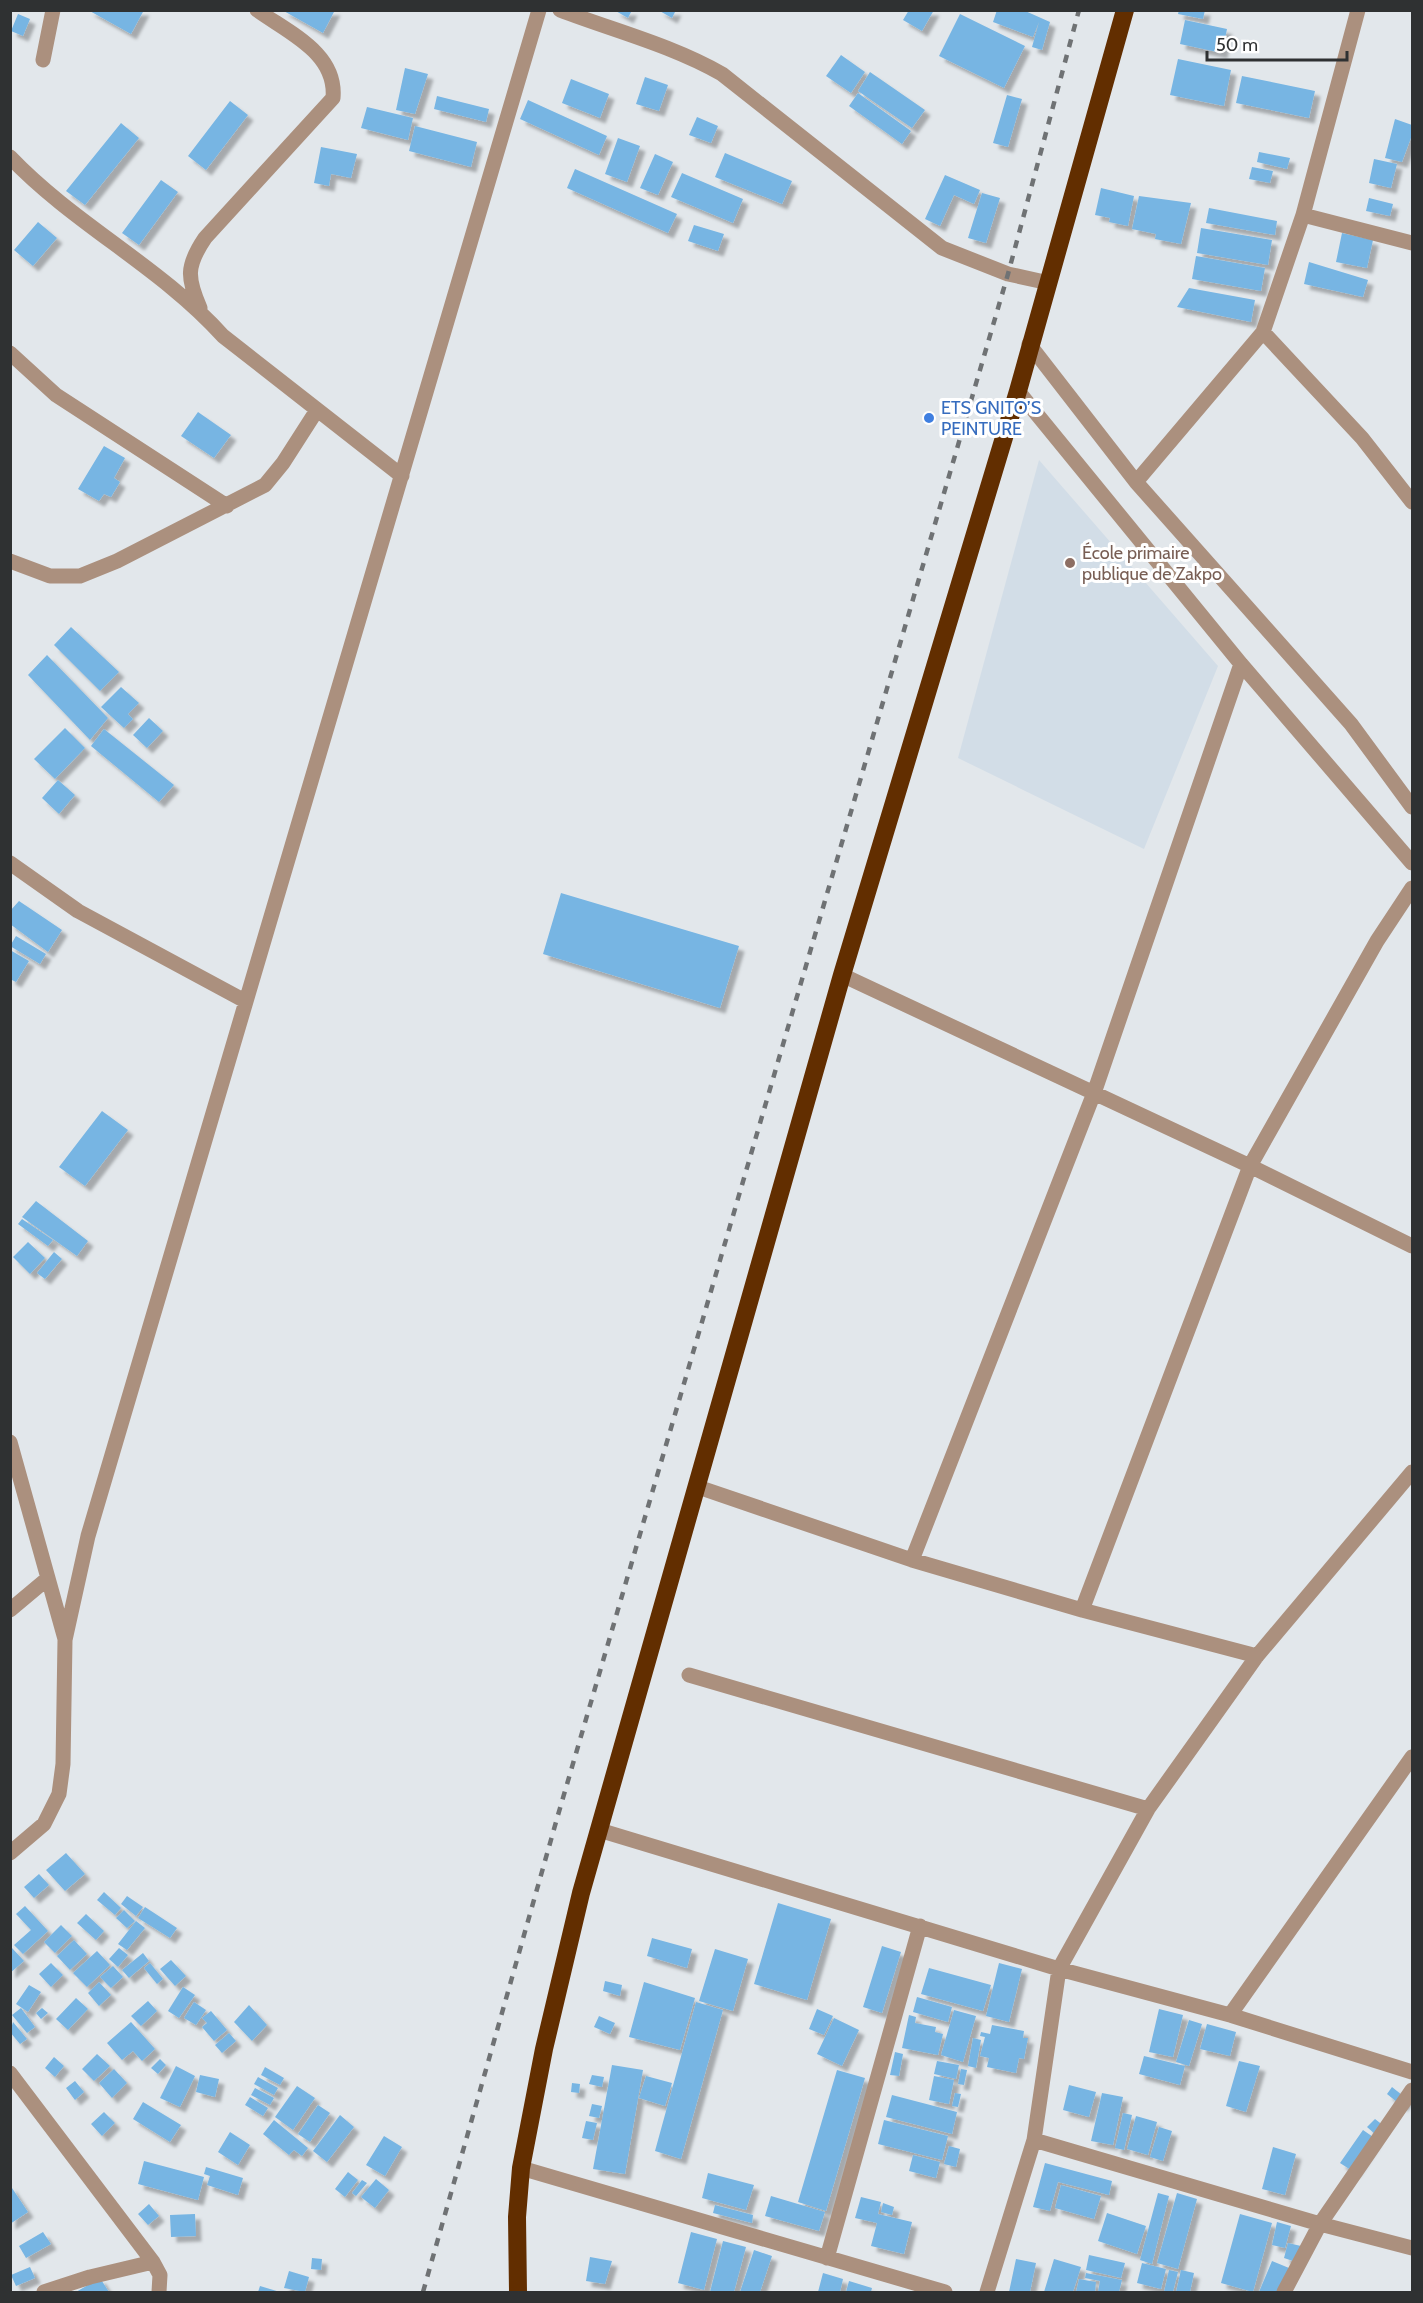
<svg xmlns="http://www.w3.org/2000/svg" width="1423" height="2303" font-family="Cabin,sans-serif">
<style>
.built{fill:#d2dde7}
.building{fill:#77b5e3;filter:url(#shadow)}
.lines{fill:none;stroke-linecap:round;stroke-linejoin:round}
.street{stroke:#ab907e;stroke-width:15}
.highway{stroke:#622e00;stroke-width:18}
.rail{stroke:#6f7274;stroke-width:4.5;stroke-dasharray:8 8;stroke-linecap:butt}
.shop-dot{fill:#3f7fe0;stroke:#fff;stroke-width:2}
.education-dot{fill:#8d6e63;stroke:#fff;stroke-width:2}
.labels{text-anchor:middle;stroke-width:6;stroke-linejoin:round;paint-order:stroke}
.shop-label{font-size:18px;fill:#366cbe;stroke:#fff;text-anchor:start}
.education-label{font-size:18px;fill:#785e54;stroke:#fff;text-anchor:start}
</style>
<defs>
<filter id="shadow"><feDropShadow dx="5.5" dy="5.5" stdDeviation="1.5" flood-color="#0004"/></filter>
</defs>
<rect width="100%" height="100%" fill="#e2e7eb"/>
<path class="built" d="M1039,460L1218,666L1144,849L958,758Z"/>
<path class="building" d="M88,10H144L131,34Z
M282,10H335L323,33Z
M614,10H632L628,18Z
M658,10H676L672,18Z
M909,10H934L922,31L903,20Z
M997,10H1023L1050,22L1042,50L1032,47L1039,22L1033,37L993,22Z
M1179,10H1205L1203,19L1178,14Z
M18,14L30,19L23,36L11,31Z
M960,14L1025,46L1004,88L939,56Z
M1185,20L1227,29L1222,53L1180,44Z
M841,55L865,72L851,93L826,76Z
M1178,59L1231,70L1224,106L1170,95Z
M405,68L428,74L415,114L396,110Z
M870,72L925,110L912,128L858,91Z
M1242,76L1315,91L1309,118L1236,103Z
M645,77L668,85L659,111L636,104Z
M571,79L609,94L600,118L562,103Z
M858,93L911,131L902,144L849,106Z
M1007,95L1022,99L1008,147L993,143Z
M437,96L489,109L486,122L434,109Z
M528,100L607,136L599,155L520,119Z
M230,101L248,115L206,170L188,156Z
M367,107L413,118L408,140L361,128Z
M697,117L718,126L711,143L689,135Z
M1395,119L1412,125V135L1402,162L1385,158Z
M121,123L139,138L85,205L66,191Z
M415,126L477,142L471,167L409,151Z
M618,138L640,146L627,182L605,174Z
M321,147L357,154L351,178L331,174L329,186L314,183Z
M1259,152L1290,158L1287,169L1257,162Z
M725,153L792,181L782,204L715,177Z
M655,154L673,162L658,195L640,188Z
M1374,159L1397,164L1391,188L1369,183Z
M1252,167L1273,171L1270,183L1249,179Z
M575,169L677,214L668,233L567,188Z
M682,173L743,199L733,223L671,197Z
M945,175L980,190L974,204L954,195L940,226L925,219Z
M161,180L178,192L139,245L122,233Z
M1101,188L1134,196L1128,226L1109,222L1110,218L1095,215Z
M982,193L1000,198L986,243L968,238Z
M1139,196L1191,203L1181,244L1155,239L1156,234L1132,229Z
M1369,198L1393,204L1390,216L1366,211Z
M1209,208L1277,221L1275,235L1206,223Z
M38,222L57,238L33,266L14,250Z
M694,225L724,234L718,251L688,241Z
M1201,228L1272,240L1268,265L1197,253Z
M1342,233L1373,240L1367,268L1336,262Z
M1196,256L1265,268L1261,291L1192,279Z
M1309,262L1368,280L1363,297L1304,284Z
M1189,288L1255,300L1251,322L1177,307Z
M198,412L231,435L214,458L181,436Z
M104,446L125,458L114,478L120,482L111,497L104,494L99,501L78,489Z
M71,627L119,672L100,691L54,645Z
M47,655L108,718L90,740L28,675Z
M121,687L139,703L128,714L133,719L124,728L101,707Z
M149,718L163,731L147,748L133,735Z
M65,728L85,748L55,779L34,759Z
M104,729L174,785L159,802L91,746Z
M58,780L75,795L59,814L42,798Z
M561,893L739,946L720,1008L543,954Z
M19,901L62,930L48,952L10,924V911Z
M16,936L46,954L40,964L10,946Z
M10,950L29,961L16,982L10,979Z
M102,1111L128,1130L85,1186L59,1167Z
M36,1201L88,1241L77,1256L22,1217Z
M22,1219L53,1240L48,1246L18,1224Z
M28,1242L45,1258L30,1274L13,1257Z
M54,1252L62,1259L45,1279L37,1273Z
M66,1853L85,1874L65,1891L46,1870Z
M39,1874L49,1885L34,1898L24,1887Z
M104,1892L121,1908L115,1915L97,1900Z
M127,1896L143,1907L136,1916L121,1904Z
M778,1903L831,1919L807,2000L754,1984Z
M25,1906L48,1931L23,1954L14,1945L31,1930L16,1914Z
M145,1907L177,1928L170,1938L138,1918Z
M124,1910L135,1921L127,1928L116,1918Z
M86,1914L104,1931L96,1940L77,1923Z
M136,1921L145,1928L127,1950L118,1944Z
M61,1925L72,1936L55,1953L44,1942Z
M652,1938L692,1949L687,1968L647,1956Z
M74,1940L87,1954L70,1970L57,1956Z
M882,1946L901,1952L882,2013L863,2007Z
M12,1948L24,1961L10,1973V1949Z
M119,1948L128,1955L118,1967L109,1959Z
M715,1949L748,1959L733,2011L699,2001Z
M97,1951L110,1965L87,1987L73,1973Z
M143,1953L149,1961L129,1978L122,1970Z
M171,1960L186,1976L175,1986L160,1969Z
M51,1963L63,1975L51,1987L39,1974Z
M150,1963L163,1979L157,1984L144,1968Z
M999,1963L1022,1969L1009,2022L986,2016Z
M113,1966L123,1977L111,1988L100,1977Z
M929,1968L991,1985L983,2011L921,1994Z
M605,1981L622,1985L620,1996L603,1991Z
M99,1982L111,1995L99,2006L88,1993Z
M644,1982L695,1998L680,2050L629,2037Z
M29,1985L41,1992L28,2012L16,2004Z
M183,1987L195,1995L179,2018L168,2011Z
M917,1997L952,2007L948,2022L913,2012Z
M76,1998L88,2009L68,2030L56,2019Z
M148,2001L157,2011L141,2026L131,2016Z
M194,2002L206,2010L196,2025L184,2018Z
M696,2002L723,2010L681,2159L655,2151Z
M249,2005L267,2025L252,2041L234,2022Z
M21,2008L35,2027L27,2033L12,2015Z
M42,2008L48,2013L41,2019L36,2013Z
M817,2009L833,2016L824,2035L809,2029Z
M1159,2009L1183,2015L1173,2057L1149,2052Z
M954,2010L976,2016L963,2062L941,2055Z
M211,2011L227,2030L214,2041L202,2027L207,2023L202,2018Z
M909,2015L916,2017L915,2023L936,2027L935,2032L943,2034L938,2055L902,2048Z
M599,2016L615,2023L610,2034L594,2027Z
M834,2018L859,2030L842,2066L817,2054Z
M1189,2020L1202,2024L1189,2066L1176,2062Z
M13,2022L27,2039L20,2044L10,2032Z
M131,2022L155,2049L142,2061L133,2051L122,2060L107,2043Z
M1207,2024L1236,2032L1230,2056L1200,2049Z
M992,2025L1024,2031L1023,2038H1028L1024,2059L1019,2058L1016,2073L987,2067L989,2058L980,2056L985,2037L980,2036L981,2032L990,2034Z
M229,2033L236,2041L222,2053L215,2045Z
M973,2038L981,2040L976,2068L968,2066Z
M895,2052L903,2054L899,2076L890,2075Z
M97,2054L110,2066L94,2081L82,2069Z
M1144,2056L1185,2066L1180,2085L1139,2074Z
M54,2057L64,2066L55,2077L45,2068Z
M160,2059L166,2065L158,2074L151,2068Z
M937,2061L959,2065L956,2079L934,2074Z
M1239,2061L1260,2066L1246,2112L1226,2106Z
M612,2065L643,2070L625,2174L593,2169Z
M176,2066L195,2076L180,2107L160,2098Z
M265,2067L284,2078L280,2085L261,2075Z
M114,2069L127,2083L112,2098L99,2083Z
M961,2069L967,2070L964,2085L958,2084Z
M837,2070L865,2078L826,2211L798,2202Z
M200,2075L219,2079L215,2097L196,2092Z
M592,2075L604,2077L602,2087L589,2084Z
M646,2076L672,2083L665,2106L639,2098Z
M934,2076L954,2080L949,2104L929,2100Z
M258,2077L278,2088L274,2095L254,2084Z
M75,2081L84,2092L75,2100L66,2088Z
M572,2083L580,2084L579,2093L571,2092Z
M1069,2085L1096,2092L1089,2117L1063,2110Z
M297,2086L315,2098L293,2130L275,2117Z
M1392,2087L1407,2099L1402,2106L1387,2094Z
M255,2088L274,2098L270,2105L251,2095Z
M955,2093L961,2094L958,2107L952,2106Z
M1102,2093L1123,2097L1113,2145L1091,2141Z
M892,2095L957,2112L952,2134L886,2117Z
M250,2097L268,2108L263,2116L245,2105Z
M143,2102L181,2125L170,2142L133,2119Z
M592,2104L602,2106L599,2118L589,2116Z
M318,2105L330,2113L310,2142L298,2134Z
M104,2112L115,2123L102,2136L91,2124Z
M1123,2113L1132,2115L1124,2150L1115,2148Z
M340,2115L354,2127L327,2162L313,2151Z
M1136,2116L1157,2122L1148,2155L1127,2149Z
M1375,2119L1384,2126L1376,2135L1367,2127Z
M274,2120L308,2148L302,2156L294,2150L289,2155L263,2134Z
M884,2120L948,2136L942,2160L878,2144Z
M586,2121L597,2123L593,2140L582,2138Z
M1159,2127L1172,2131L1163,2161L1150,2157Z
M1363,2130L1376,2139L1354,2172L1340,2163Z
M230,2132L250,2145L238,2165L218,2152Z
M384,2136L402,2147L385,2176L366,2165Z
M949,2146L960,2149L956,2167L944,2164Z
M1273,2147L1296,2154L1285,2195L1262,2189Z
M913,2155L940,2162L936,2178L909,2171Z
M144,2161L204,2177L198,2200L138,2184Z
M1045,2163L1112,2181L1109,2195L1058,2182L1050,2211L1033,2207Z
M206,2167L243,2178L238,2195L207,2185L210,2176L204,2174Z
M348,2172L358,2180L345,2197L335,2189Z
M708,2173L754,2185L746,2210L702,2198Z
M376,2179L389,2190L375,2208L361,2197Z
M362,2180L367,2183L356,2196L352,2193Z
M10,2185L28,2212L10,2224Z
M1061,2185L1101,2196L1094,2219L1055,2208Z
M1158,2193L1169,2196L1152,2264L1140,2260Z
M1177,2193L1197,2199L1178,2269L1157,2263Z
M771,2196L825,2212L819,2231L765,2216Z
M861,2197L881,2202L878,2214L912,2222L904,2254L871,2246L877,2223L855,2218Z
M883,2203L894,2207L892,2215L881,2212Z
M149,2204L159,2216L148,2225L138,2214Z
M715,2205L753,2215L752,2223L713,2213Z
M1107,2213L1146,2226L1137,2254L1098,2241Z
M195,2214L196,2236L171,2237L170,2215Z
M1240,2214L1272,2223L1253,2292L1221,2283Z
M1277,2222L1291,2226L1285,2248L1272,2245Z
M43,2232L51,2244L26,2258L19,2246Z
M691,2232L717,2239L704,2290L678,2283Z
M723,2241L746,2247L734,2292H710Z
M1288,2243L1301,2246L1296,2262L1284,2258Z
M754,2250L772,2256L760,2292H740Z
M1089,2255L1125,2263L1121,2278L1086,2270Z
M590,2257L612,2261L605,2284L586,2281Z
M312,2258L322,2259L321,2270L311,2269Z
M1016,2259L1036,2263L1030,2292H1009Z
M1054,2259L1081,2267L1073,2292H1044Z
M1272,2261L1289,2268L1279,2292H1259Z
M1142,2263L1166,2269L1161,2289L1137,2283Z
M30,2267L35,2278L16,2286L11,2275Z
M1169,2270L1178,2272L1173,2292H1164Z
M1181,2270L1194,2273L1190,2292H1176Z
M289,2271L309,2277L305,2292L284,2288Z
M823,2273L843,2279L840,2292H818Z
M1086,2273L1122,2280L1119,2292H1098L1100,2281L1085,2278Z
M100,2278L109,2292H76Z
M1079,2279L1096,2282L1095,2292H1076Z
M849,2281L872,2288L871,2292H846Z
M260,2286L280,2292H258Z"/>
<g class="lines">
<path class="street" d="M560,10C615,31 671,45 722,74L942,248L1008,274L1049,283
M43,60L53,10
M10,157C75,225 161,267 223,336L402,476
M1303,215L1412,243
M200,308C187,278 186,266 205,238L333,98C337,53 289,33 257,10
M1263,332L1362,438L1412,502
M1029,344L1136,482L1351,724L1412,807
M10,353L56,395L227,506
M1018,391L1241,664L1412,863
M1136,482L1263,332L1303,215L1358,10
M10,561L50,576H80L117,561L265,485L283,463L317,410
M10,863L78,911L245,1001
M842,975L1250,1166L1412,1246
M10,1442L65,1639
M698,1487L912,1560L1082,1610L1257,1656
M912,1560L1094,1093L1241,664
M10,1610L47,1579
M1082,1610L1250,1166L1377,941L1412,888
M689,1675L1148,1809
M599,1830L1059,1969L1230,2015L1412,2072
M10,1853L44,1824L59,1794L63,1764L65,1640L88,1536L539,10
M1230,2015L1412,1757
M10,2073L153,2262L160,2275L159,2292
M1034,2140L1320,2224L1412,2248
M521,2168L945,2292
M827,2258L920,1926
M44,2292L90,2277L153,2262
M987,2292L1034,2140L1059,1969L1148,1809L1257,1656L1412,1472
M1284,2292L1320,2224L1412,2090"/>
<path class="highway" d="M518,2292L517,2217L521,2168L544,2049L581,1893L842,975L1018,391L1125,10"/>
<path class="rail" d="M423,2292L558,1815L1008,274L1079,10"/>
</g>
<circle class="shop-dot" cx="929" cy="418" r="6"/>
<circle class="education-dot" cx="1070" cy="563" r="6"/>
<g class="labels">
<g class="shop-label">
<text x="941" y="414">ETS GNITO’S<tspan x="941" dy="21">PEINTURE</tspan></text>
</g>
<g class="education-label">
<text x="1082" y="559">École primaire<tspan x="1082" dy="21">publique de Zakpo</tspan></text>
</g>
</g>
<rect width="1423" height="2303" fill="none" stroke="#2f3132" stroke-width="24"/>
<path d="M1207 51v9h140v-9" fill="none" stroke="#2f3132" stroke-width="3"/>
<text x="1216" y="51" font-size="18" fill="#2f3132" stroke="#ffffff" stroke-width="4.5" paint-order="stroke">50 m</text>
</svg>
